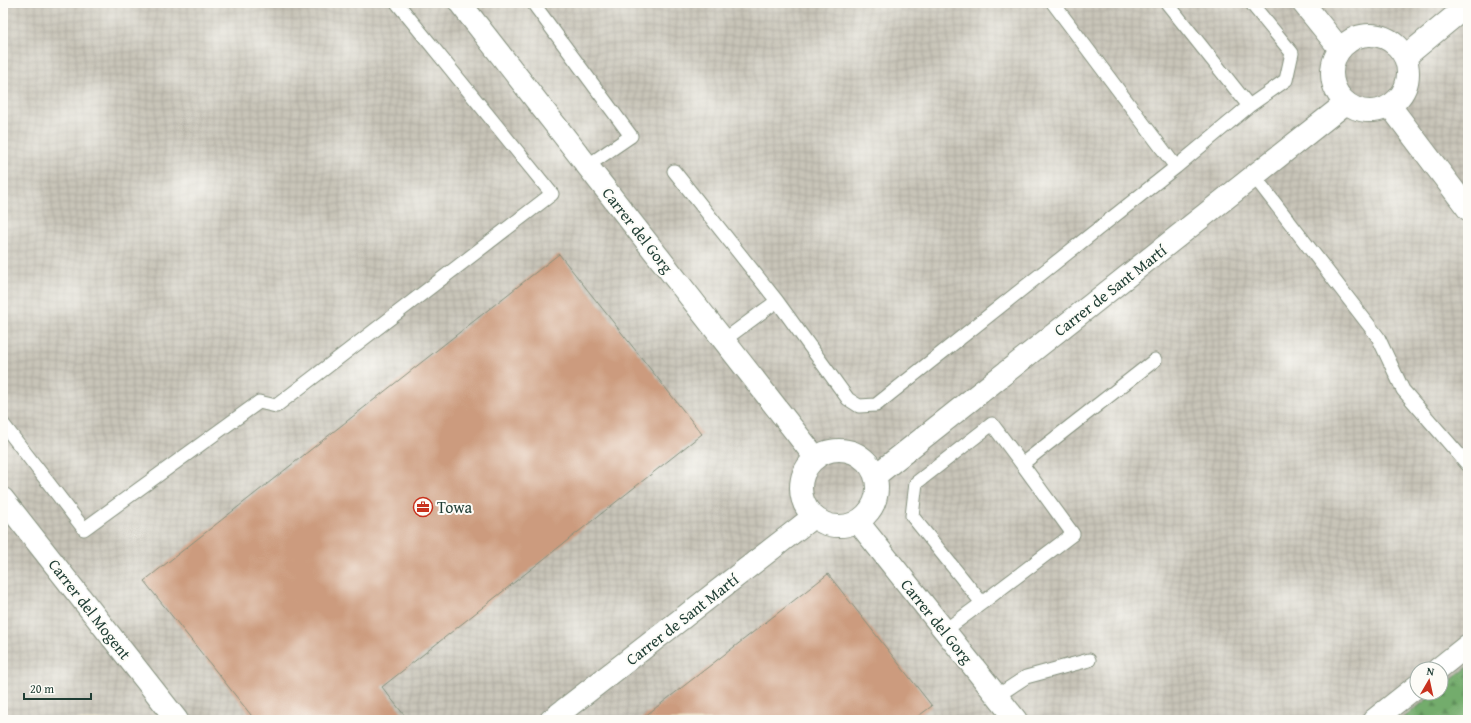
<svg xmlns="http://www.w3.org/2000/svg" width="1471" height="723" font-family="'Gentium Book Plus',serif">
<style>
.industrial{fill:url(#industrial-grid)}
.forest{fill:url(#forest-firs);stroke:#497450}
.building{fill:#cc9b7e}
.lines{fill:none;stroke-linecap:round;stroke-linejoin:round}
.service-casing{stroke:#86917e;stroke-width:15}
.minor-casing{stroke:#86917e;stroke-width:24}
.service{stroke:#fff;stroke-width:13}
.minor{stroke:#fff;stroke-width:22}
.labels{text-anchor:middle;stroke-width:4;stroke-linejoin:round;paint-order:stroke}
.street-label{font-size:16px;fill:#1f3d34;stroke:#fdfcf7}
.poi-label{font-size:16px;fill:#1f3d34;stroke:#fdfcf7;text-anchor:start}
</style>
<defs>
<pattern id="industrial-grid" width="8" height="8" patternUnits="userSpaceOnUse"><rect width="8" height="8" fill="#c8c4b8"/><path d="M0 4h8M4 0v8" fill="none" stroke="#aba99f"/></pattern>
<pattern id="forest-firs" width="22" height="20" patternUnits="userSpaceOnUse"><rect width="22" height="20" fill="#73ac6c"/><path d="M5 1l3.5 6h-7zM16 11l3.5 6h-7z" fill="#5e8d5a"/></pattern>
</defs>
<rect width="100%" height="100%" fill="#fdfcf7"/>
<filter id="ink" filterUnits="userSpaceOnUse"><feTurbulence type="fractalNoise" baseFrequency=".025" numOctaves="2"/><feDisplacementMap in="SourceGraphic" scale="8" xChannelSelector="R" yChannelSelector="G"/><feConvolveMatrix kernelMatrix="1 2 1 2 8 2 1 2 1" color-interpolation-filters="sRGB"/></filter>
<filter id="wash" filterUnits="userSpaceOnUse"><feTurbulence type="fractalNoise" baseFrequency=".012" numOctaves="4" result="noise"/><feDisplacementMap in="SourceGraphic" scale="16" xChannelSelector="R" yChannelSelector="G"/><feGaussianBlur stdDeviation="0.9" result="paint"/><feColorMatrix in="noise" values="0 0 0 0 0 0 0 0 0 0 0 0 0 0 0 0 0 1.4 0 .05"/><feComposite in="paint" operator="in"/></filter>
<g filter="url(#wash)">
<rect width="100%" height="100%" fill="#eee5c7"/>
<path class="industrial" d="M3,3H1468V667L1441,688V669H1417V693H1435L1401,720H3Z"/>
<path class="forest" d="M1468,667V720H1401L1435,693H1441V688Z"/>
<g id="blocks">
<path class="building" d="M559,254L702,434L382,687L408,720H255L144,581Z
M828,574L932,706L913,720H640Z"/>
</g>
</g>
<g filter="url(#ink)">
<use href="#blocks" fill-opacity="0" stroke="#86917e" stroke-width="1"/>
<g class="lines">
<defs>
<path id="service" d="M533,3L631,136L587,166
M1053,3L1176,167L1249,106L1286,80L1292,53L1251,3
M1167,3L1249,106
M674,171L777,301L724,340
M1254,176L1378,337L1403,390L1468,465
M777,301L848,399L859,406L876,405L1176,167
M3,424L84,529L259,402L276,406L552,194L397,3
M982,603L1073,534L1022,464
M944,631L982,603L912,516L916,483L992,424L1022,464L1155,360
M997,696L1026,677L1089,660"/>
<path id="minor" d="M460,3L815,457
M1303,3L1340,49
M1332 73a38 38 0 1 1 76 0a38 38 0 1 1-76 0Z
M1405,57L1468,5
M1390,106L1468,209
M801 488a38 38 0 1 1 76 0a38 38 0 1 1-76 0Z
M875,476L1346,103
M3,499L177,720
M858,522L1016,720
M1438,669L1468,645
M551,720L813,517
M1374,720L1417,686"/>
</defs>
<use href="#service" class="service-casing"/>
<use href="#minor" class="minor-casing"/>
<use href="#service" class="service"/>
<use href="#minor" class="minor"/>
</g>
</g>
<defs>
<symbol id="office-ring" viewBox="-11 -11 22 22"><circle r="9.5" fill="#fdfcf7" stroke="#c8321e" stroke-width="1.5"/><path d="M-6-3h4V-5.5h4V-3h4V5H-6ZM-1-4.5V-3h2v-1.5ZM-6 0V1H6V0Z" fill="#c8321e"/></symbol>
</defs>
<g fill-rule="evenodd">
<use href="#office-ring" x="412" y="496" width="22" height="22"/>
</g>
<g class="labels">
<g class="street-label">
<text transform="translate(638 230) rotate(52)" y="6">Carrer del Gorg</text>
<text transform="translate(1110 290) rotate(-38)" y="6">Carrer de Sant Martí</text>
<text transform="translate(90 609) rotate(52)" y="6">Carrer del Mogent</text>
<text transform="translate(682 619) rotate(-38)" y="6">Carrer de Sant Martí</text>
<text transform="translate(937 621) rotate(51)" y="6">Carrer del Gorg</text>
</g>
<g class="poi-label">
<text x="437" y="513">Towa</text>
</g>
</g>
<rect width="1471" height="723" fill="none" stroke="#fdfcf7" stroke-width="16"/>
<g transform="translate(1429 681) rotate(9)"><circle r="19" fill="#fdfcf7" stroke="#a4b0a9"/>
<path d="M0-3L7 15L0 10L-7 15Z" fill="#c8321e"/>
<text y="-6" font-size="11" font-weight="bold" text-anchor="middle" fill="#1f3d34">N</text>
</g>
<path d="M24 693v6h67v-6" fill="none" stroke="#1f3d34" stroke-width="2"/>
<text x="30" y="693" font-size="12" fill="#1f3d34" stroke="#fdfcf7" stroke-width="3" paint-order="stroke">20 m</text>
</svg>
